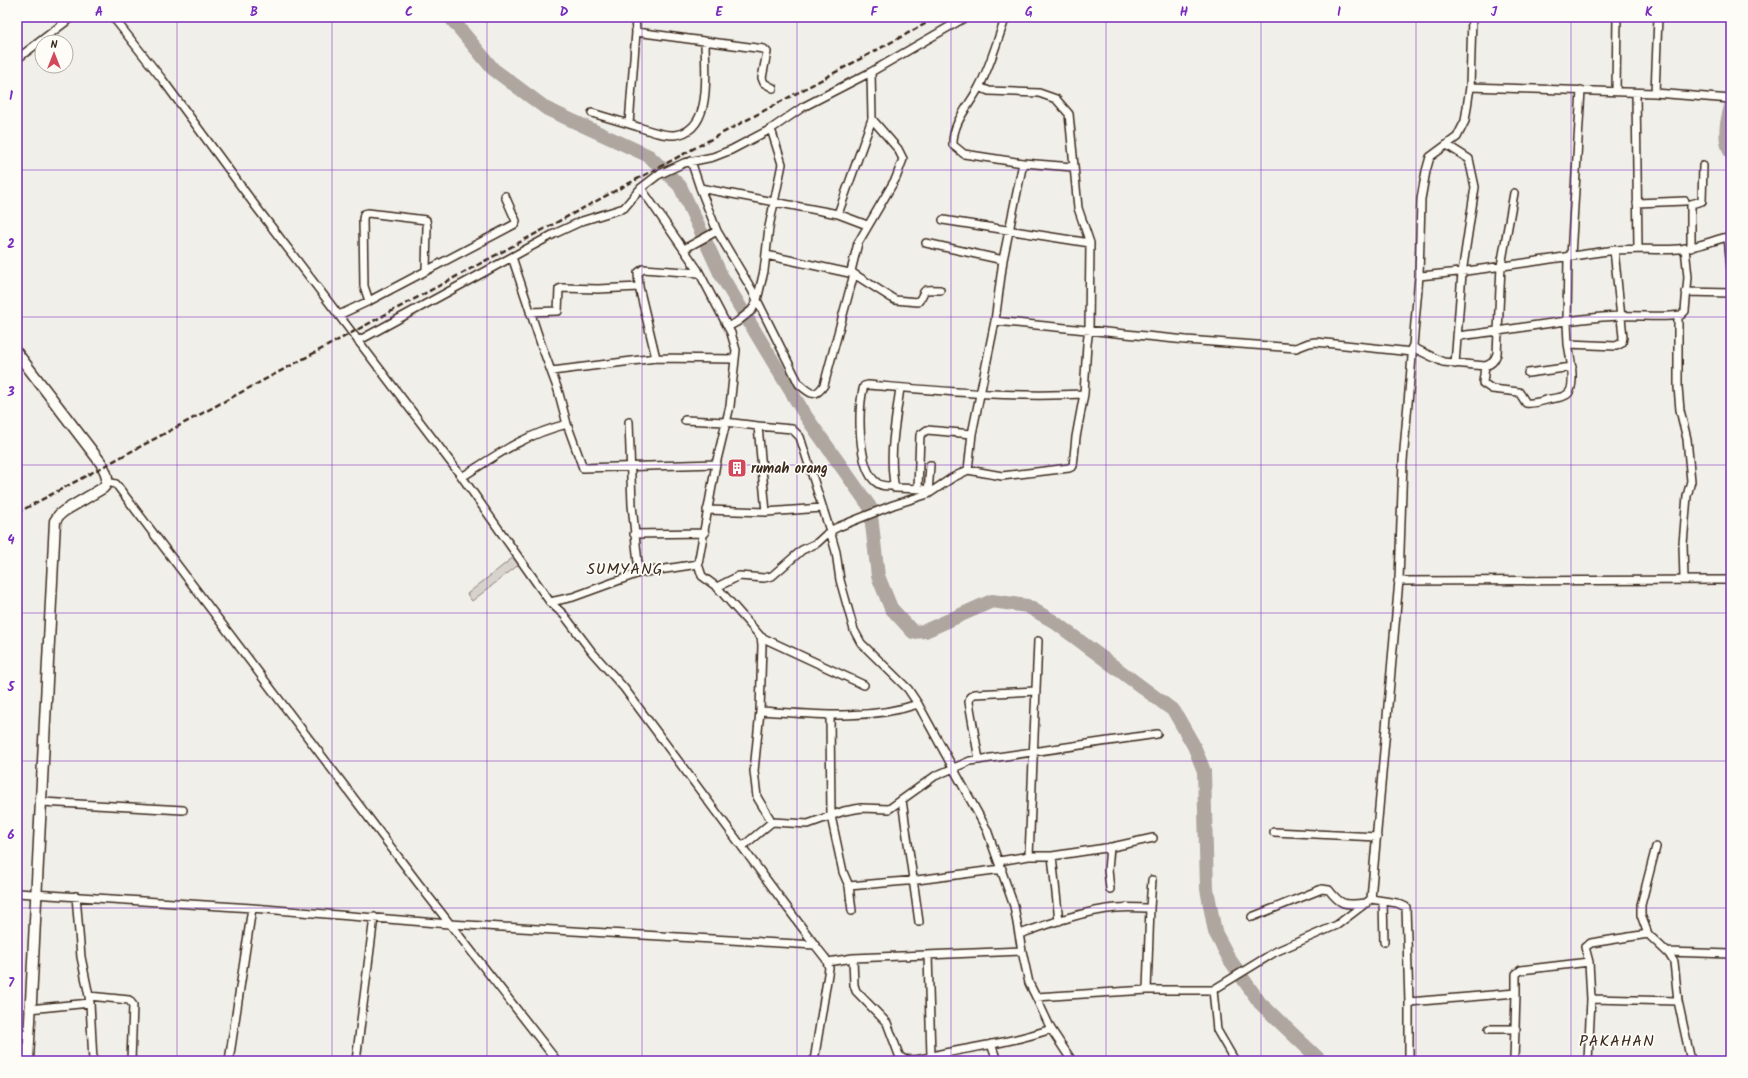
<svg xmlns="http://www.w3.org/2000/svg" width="1748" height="1078" font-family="Kalam,sans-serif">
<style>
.green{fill:#d7d2cc;stroke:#897e75}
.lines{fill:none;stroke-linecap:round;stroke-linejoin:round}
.canal{stroke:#aea69f;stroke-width:8}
.river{stroke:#aea69f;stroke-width:14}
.street-casing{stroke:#3b2a1e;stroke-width:10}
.secondary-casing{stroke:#3b2a1e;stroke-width:13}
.street{stroke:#fdfcf7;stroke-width:7}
.secondary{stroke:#fdfcf7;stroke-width:10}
.rail{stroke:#3b2a1e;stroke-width:2.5;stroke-dasharray:6 3;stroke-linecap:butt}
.grid{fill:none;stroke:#7b2cbf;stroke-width:1;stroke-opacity:0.55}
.labels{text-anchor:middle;stroke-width:3.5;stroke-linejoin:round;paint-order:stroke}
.poi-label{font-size:14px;font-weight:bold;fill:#3b2a1e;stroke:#fdfcf7;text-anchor:start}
.quarter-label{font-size:16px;letter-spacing:1px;fill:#3b2a1e;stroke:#fdfcf7}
.neatline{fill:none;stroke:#7b2cbf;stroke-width:1.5}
.grid-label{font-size:13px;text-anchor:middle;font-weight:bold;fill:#7b2cbf}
</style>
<rect width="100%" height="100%" fill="#f1efea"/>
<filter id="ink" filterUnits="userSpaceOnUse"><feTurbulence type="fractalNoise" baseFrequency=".025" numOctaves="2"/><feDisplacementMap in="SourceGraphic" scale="8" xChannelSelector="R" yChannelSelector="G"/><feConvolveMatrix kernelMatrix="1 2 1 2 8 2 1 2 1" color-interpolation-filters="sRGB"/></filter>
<g filter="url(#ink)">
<path class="green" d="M515,556L521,563L472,601L467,594Z"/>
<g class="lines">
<path class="canal" d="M1730,99C1724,119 1718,140 1731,159"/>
<path class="river" d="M450,17L493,69L547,109L649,156L680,186L721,275L807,418L870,507L878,576L891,608L913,632L925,631L992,601L1027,606L1053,621L1174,711L1194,746L1204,771L1207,889L1215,932L1230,960L1260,1003L1321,1061"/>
<defs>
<path id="street" d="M113,17L162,79L254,204L462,477L550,602L564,615L592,652L624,688L815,945
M1006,17C997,40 991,65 979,87C970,105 952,122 953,145L964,154L1023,163
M636,32L764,49L767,52L762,78L764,83L773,88
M17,59L72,17
M979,87L989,91L1039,93L1056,99L1069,114L1078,208L1090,243L1089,329L1087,344L1084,394L1076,437L1073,466L1069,468L1002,476L968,470L952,478L928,494L893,505L838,527L830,531L836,552L840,580L854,630L861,643L908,689L918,704L987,830L1014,906L1022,951
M1470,87L1655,93L1731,99
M1616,91L1617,17
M1636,93L1638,248
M1655,93L1658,17
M592,113L629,124L636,32L635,17
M629,124C643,128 660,136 674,135C714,132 705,70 705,42
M1447,145L1469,159L1475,187L1462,273L1455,364
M691,161L700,188L717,231L752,290L799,384C809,393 815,399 824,385L854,274L851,271L858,243L896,178L903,159L898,149L872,119L871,72
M641,188L698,270L731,333L736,350L730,406L716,464L698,564L702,576L717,587L761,637L762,645L760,711L754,771L757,797L772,822
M700,188L838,214L867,225
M1637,203L1685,201
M838,214L872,119
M943,220L1090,243
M1728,237L1731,268
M926,243L1003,260
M1691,248V204L1702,201L1703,166
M684,249L717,231
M766,255L854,274L895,300L918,302C928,290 918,289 940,290
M1568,256L1567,322L1568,344
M1571,256L1581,90
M1419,276C1482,271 1545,259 1608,251C1632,247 1655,251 1678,249C1697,248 1713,240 1731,236
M1686,292L1731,293
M369,301L364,286L363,219L364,214L368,213L426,220L427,227L426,271
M530,312L558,311L559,289L562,288L598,289L639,287
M339,315L369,301L515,224L516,221L505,196
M1678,316V387L1680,410L1687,439L1691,481L1687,496L1683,544L1684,579
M995,321L1186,340L1296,348L1309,343L1316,342L1412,352
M728,327L737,322L752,310L757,300L764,271L769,227L782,164L771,129
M1457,336C1512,331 1565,318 1620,316C1640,315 1661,318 1681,315L1685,311L1688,277L1685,248
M358,341L512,257
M1412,347L1443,362L1485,366L1483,383L1492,389L1519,392L1526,403C1534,404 1542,401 1550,399C1555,398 1561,398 1566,395C1577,390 1570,355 1568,344L1616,346L1622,343L1623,337L1614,250
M656,358L639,287L638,273L643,269L699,273
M1485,366C1492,364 1494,361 1497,354L1501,266L1514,193
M552,371L656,358L734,359
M1528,373L1572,367
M900,388C896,420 888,456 895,488L923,489L926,491L927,494
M685,420L725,422L758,426L766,512L707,510
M629,422L632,505L639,573L698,564
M716,464L583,468L567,424L558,390L541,344L512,257L554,234L582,221L624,208L641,188L658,175L684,163L713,157L731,150L771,129L803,107L871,72L966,17
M968,470L972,434L995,321L1003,260L1023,163L1073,167
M462,477C498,454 524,435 567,424
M107,482L116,484L418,883L557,1061
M894,486C888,486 881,487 876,482C858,468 857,407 864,386L868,385C940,391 1011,398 1084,394
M918,489L920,435L927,430L972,434
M928,494L930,465
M766,512L822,508
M634,534L705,533
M1398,581L1731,580
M717,587L739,576L764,578L772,576L802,550L817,543L830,531L800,437L792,429L758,426
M550,602L573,597L639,573
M761,637L864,685
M760,711C812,714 868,721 918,704
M830,715L831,816L843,872L849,886L852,911
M979,760L969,702L970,697L974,694L1036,691
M902,800L919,922
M42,802L183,810
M1274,832L1377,837
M742,847L772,822L808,824L844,811L861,808L889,809L935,776L970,761L1157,734
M1110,847L1108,870L1110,889
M1656,847L1641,905V915L1648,934L1669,954L1674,962L1678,1001L1691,1061
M1029,856L1038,641
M1052,856L1059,921
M999,861L1029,856H1052L1112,847L1153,838
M849,886L917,880L1002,869
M17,893L252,908L229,1061
M76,896L81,957L89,996L129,1000L133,1005L131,1061
M1371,899L1397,903L1406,907L1409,1002L1516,993L1514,1061
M1383,901L1384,942
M252,908L449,924L815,945L826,959L829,968L814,1061
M1150,908L1152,880
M1252,917L1322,889L1329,890C1343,908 1346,904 1367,903
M1020,934C1051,923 1083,911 1116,908C1128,907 1139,908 1150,908L1147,990
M1667,952L1731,954
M928,955L931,1056
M853,958L854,985L856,991L887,1023L899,1055L903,1059C917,1062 931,1056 945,1053C981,1046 1017,1041 1051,1029
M828,962L853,958L1022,951L1029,983L1036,997L1147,990H1213L1217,1030L1235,1061
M1213,990L1275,952L1337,925L1371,899L1399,580L1403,461L1419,276L1421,199L1426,171L1430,157L1457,137L1465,121L1470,87L1472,17
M1516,993V974L1521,970L1589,962
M1036,997L1051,1029L1072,1061
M1591,999L1678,1001
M1409,1002V1061
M90,1003L93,1061
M29,1009L90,1003L89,996
M1489,1029H1516
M17,1034L28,1035
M991,1044L997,1061
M356,1061L374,917
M1588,1061L1591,999L1589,962L1585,947L1591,943L1648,934"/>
<path id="secondary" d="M17,353L101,463C105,471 111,480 103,488L64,511L59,515L55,521L28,1061"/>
</defs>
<use href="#street" class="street-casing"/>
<use href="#secondary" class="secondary-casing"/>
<use href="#street" class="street"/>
<use href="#secondary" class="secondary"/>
<path class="rail" d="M17,513L938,17"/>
</g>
</g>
<path class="grid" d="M177,17V1061M332,17V1061M487,17V1061M642,17V1061M797,17V1061M951,17V1061M1106,17V1061M1261,17V1061M1416,17V1061M1571,17V1061M17,170H1731M17,317H1731M17,465H1731M17,613H1731M17,761H1731M17,908H1731"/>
<defs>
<symbol id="building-square" viewBox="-11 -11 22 22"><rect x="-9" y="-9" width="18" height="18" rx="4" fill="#d1495b" stroke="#fdfcf7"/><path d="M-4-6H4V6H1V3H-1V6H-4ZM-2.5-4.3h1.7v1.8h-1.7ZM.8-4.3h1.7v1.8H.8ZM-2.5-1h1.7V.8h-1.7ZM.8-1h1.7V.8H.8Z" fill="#fff"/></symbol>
</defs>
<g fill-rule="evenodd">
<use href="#building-square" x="726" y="457" width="22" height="22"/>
</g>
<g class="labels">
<g class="poi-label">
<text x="751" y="473">rumah orang</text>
</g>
<g class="quarter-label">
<text x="625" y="574">SUMYANG</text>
<text x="1617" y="1046">PAKAHAN</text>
</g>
</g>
<rect width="1748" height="1078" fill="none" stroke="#fdfcf7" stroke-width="44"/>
<g transform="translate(54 54)"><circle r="19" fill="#fdfcf7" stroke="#afa8a0"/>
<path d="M0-3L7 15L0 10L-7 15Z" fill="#d1495b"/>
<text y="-6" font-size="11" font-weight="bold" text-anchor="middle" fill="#3b2a1e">N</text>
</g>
<rect x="22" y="22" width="1704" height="1034" class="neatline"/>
<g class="grid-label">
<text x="99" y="16">A</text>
<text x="254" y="16">B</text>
<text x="409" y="16">C</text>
<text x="564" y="16">D</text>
<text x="719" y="16">E</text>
<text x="874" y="16">F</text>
<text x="1029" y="16">G</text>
<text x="1184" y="16">H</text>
<text x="1339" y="16">I</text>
<text x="1494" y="16">J</text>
<text x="1649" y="16">K</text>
<text x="11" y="100">1</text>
<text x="11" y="248">2</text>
<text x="11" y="396">3</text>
<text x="11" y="544">4</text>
<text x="11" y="691">5</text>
<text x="11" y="839">6</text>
<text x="11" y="987">7</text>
</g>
</svg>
